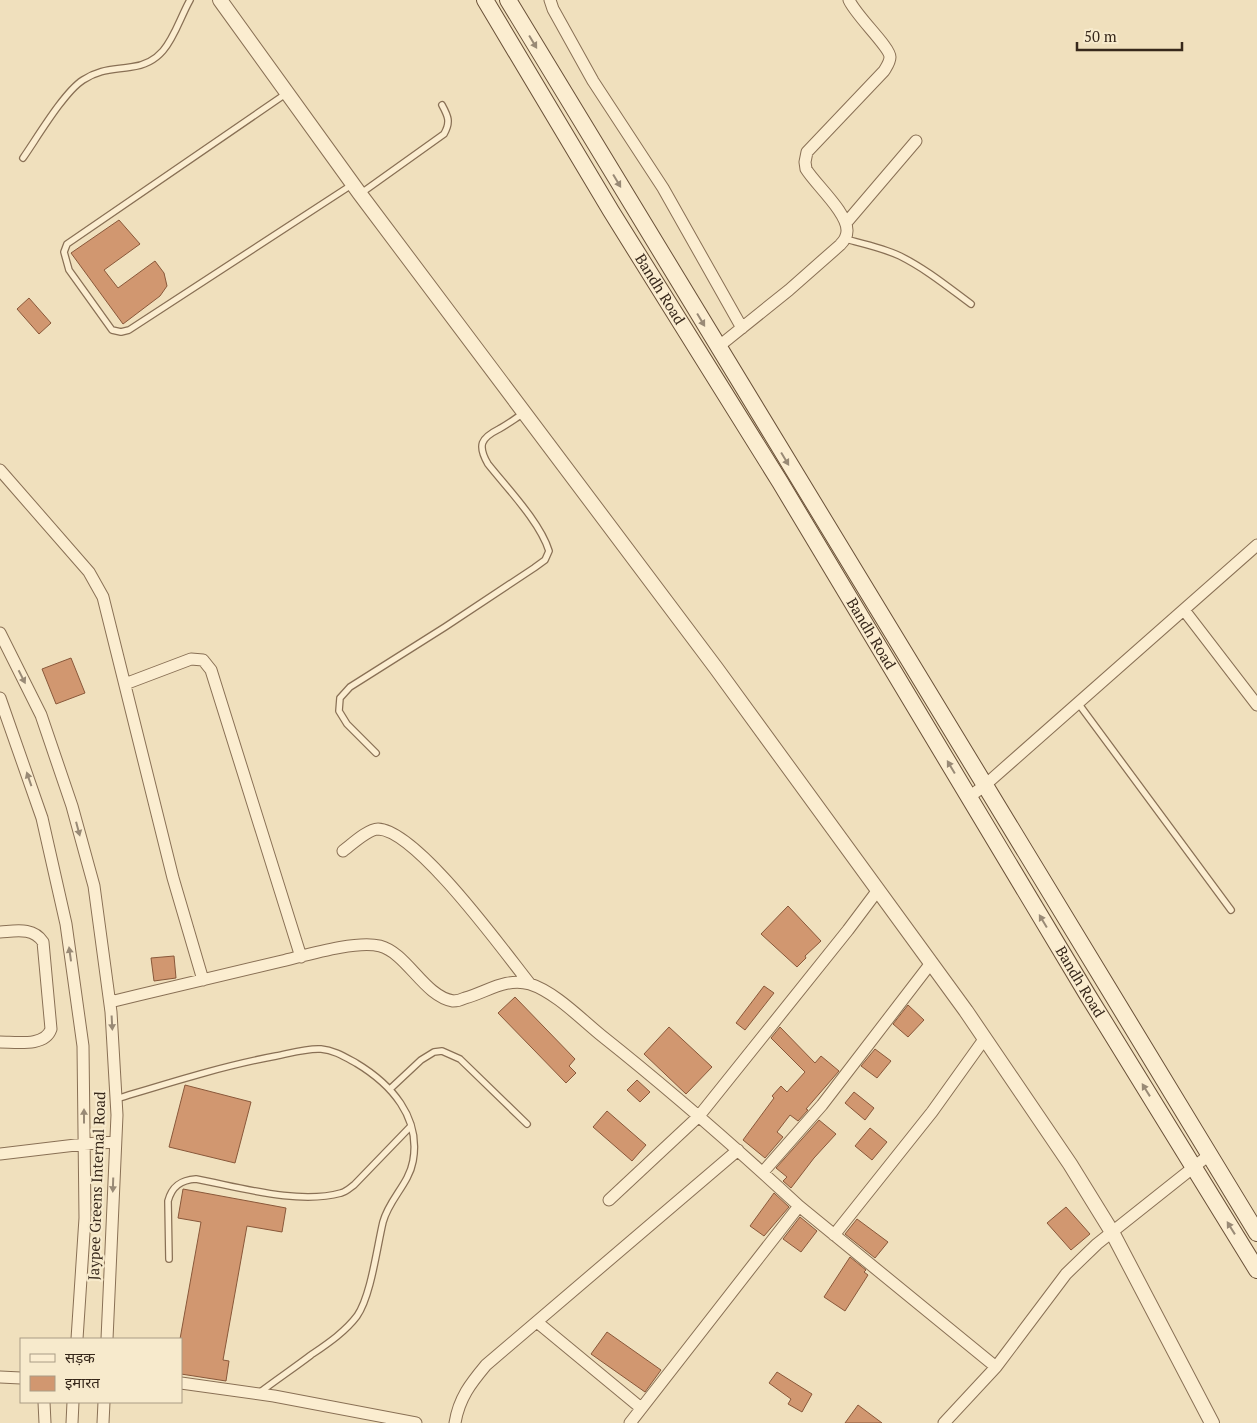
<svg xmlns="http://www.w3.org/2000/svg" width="1257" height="1423" font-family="'PT Serif','Noto Sans Devanagari',serif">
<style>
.building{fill:#d19770;stroke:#89583a}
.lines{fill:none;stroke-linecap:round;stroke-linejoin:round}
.service-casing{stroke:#897055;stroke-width:8}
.minor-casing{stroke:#897055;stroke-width:13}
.tertiary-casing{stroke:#897055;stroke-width:16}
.secondary-casing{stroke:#6a5138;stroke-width:18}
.service{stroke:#fbedd0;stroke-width:5.5}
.minor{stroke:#fbedd0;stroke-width:11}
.tertiary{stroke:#fbedd0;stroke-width:14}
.secondary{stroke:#fbedd0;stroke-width:16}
.oneway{fill:#998a76}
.labels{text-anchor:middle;stroke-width:4.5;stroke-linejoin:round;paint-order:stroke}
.street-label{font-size:15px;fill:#37281b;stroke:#f7eacc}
</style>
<rect width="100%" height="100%" fill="#f0e0bd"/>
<path class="building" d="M119,220L140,244L104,270L118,288L155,261L164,273L167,286L160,296L123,324L71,253Z
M29,298L51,323L39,334L17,309Z
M71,658L85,693L56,704L42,669Z
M788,906L821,941L805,956L806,958L797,967L761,934Z
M174,956L176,978L154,981L151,958Z
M764,986L774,993L745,1030L736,1023Z
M515,997L575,1059L569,1066L576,1073L566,1083L498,1013Z
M908,1005L924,1020L908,1037L893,1024Z
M669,1027L712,1067L686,1094L644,1054Z
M780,1027L815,1063L821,1056L839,1071L806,1109L808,1110L798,1121L790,1115L777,1132L783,1137L765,1158L743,1140L774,1098L772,1096L781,1086L787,1092L805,1072L771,1038Z
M875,1049L891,1061L877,1078L861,1066Z
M637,1080L650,1092L640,1102L627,1090Z
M185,1085L251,1102L235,1163L169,1147Z
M854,1092L874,1108L865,1120L845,1103Z
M607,1111L646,1145L632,1161L593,1127Z
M819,1120L836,1134L814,1158L791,1188L783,1181L787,1177L776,1168Z
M870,1128L887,1142L872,1160L855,1146Z
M183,1189L286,1208L282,1232L247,1226L223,1360L229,1361L226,1381L181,1374V1339H180L201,1222L178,1218Z
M774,1193L789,1207L764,1236L750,1226Z
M1066,1207L1090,1234L1071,1250L1047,1223Z
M800,1217L817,1231L801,1252L783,1239Z
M857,1219L888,1242L875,1258L845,1234Z
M850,1257L866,1270L864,1272L868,1275L845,1311L824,1297Z
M607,1332L661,1370L645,1392L591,1354Z
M777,1372L812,1394L802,1412L788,1404L791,1399L769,1383Z
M858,1405L882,1423H845Z"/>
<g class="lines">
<defs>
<path id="service" d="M287,93L67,244L64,252L69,270L112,330L121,332L129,330L353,184
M23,158C37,138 64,92 83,80C100,69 112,70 131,67C169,63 174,29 190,0
M360,194L444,134C451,122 448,116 442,105
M845,239C864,244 883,248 900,256C926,269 948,287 971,304
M1078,703L1231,910
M376,753L347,724L339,711L340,698L350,687L445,627L534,568L545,560L549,551C540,522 507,488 488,464C477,445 481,438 499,429C508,424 516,418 524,413
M390,1089L421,1060L434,1052L442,1051L460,1059L527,1124
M116,1099C169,1083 222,1066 276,1056C291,1053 307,1048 321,1049C334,1050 345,1057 356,1063C391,1084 421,1117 413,1161C409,1184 389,1199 383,1222C377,1247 371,1296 357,1316C345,1332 327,1344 311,1355C294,1368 276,1380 259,1393
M169,1259L168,1201C172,1186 181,1180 196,1179C239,1187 298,1205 341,1193C346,1192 350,1188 354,1185L411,1126"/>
<path id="minor" d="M550,0L553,9L593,81L663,188L742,328
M846,223L916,141
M718,347L789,290L840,245C844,241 847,237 847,231C848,213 815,184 806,169L805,162L807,152L884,71C887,66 890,62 890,57C890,47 856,16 849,0
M0,470L89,572L103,597L173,878L203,980
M1184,610L1257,705
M0,633L41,715L72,806L94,886L111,1012L117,1115L107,1339
M125,684L191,659L203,660L211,670L301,957
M0,698L42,818L66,924L83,1046L85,1218L77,1339
M969,797L984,786L1257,545
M343,851C351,845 368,829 378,829C417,830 505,953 530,984
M0,932C16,931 33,927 43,942L51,1029C45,1047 16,1042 0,1042
M110,1002C167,988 224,975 282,961C307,955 356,940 380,946C407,953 424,996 453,1001C457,1001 461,1000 465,998C487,992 506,977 530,984C555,992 581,1019 602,1036C670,1090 735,1147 799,1206
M0,1154L84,1144L115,1142
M763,1172L822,1105L931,963
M609,1200L699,1116L848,930L878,890
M834,1235L932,1112L985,1038
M537,1322L641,1408
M0,1377L21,1378
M181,1383L274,1396L416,1423
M44,1402L45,1423
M72,1423L73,1402
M103,1423L104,1402
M455,1423C459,1398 471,1383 486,1365L738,1150
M630,1423L799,1206L996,1367L1066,1274L1097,1244L1209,1155
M944,1423L996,1367"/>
<path id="tertiary" d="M220,0L360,194L716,668L966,1011L1070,1164L1112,1232L1212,1423"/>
<g id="secondary">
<path id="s1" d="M485,0L611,211L780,482L1087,994L1257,1270"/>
<path d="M508,0L1257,1233"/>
</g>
</defs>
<use href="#service" class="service-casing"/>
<use href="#minor" class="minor-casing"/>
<use href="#tertiary" class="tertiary-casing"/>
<use href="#secondary" class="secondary-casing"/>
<use href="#service" class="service"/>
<use href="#minor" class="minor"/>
<use href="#tertiary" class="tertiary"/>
<use href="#secondary" class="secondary"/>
</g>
<defs><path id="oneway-solid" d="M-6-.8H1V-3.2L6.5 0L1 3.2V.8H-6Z" transform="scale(1.25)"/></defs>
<g class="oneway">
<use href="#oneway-solid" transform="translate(533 42) rotate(59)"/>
<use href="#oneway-solid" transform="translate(617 181) rotate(59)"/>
<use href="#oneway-solid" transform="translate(701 320) rotate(59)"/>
<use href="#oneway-solid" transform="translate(785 459) rotate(59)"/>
<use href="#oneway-solid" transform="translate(22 677) rotate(63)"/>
<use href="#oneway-solid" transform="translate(951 767) rotate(-121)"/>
<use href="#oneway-solid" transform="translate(29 779) rotate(-109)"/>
<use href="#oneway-solid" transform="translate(78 829) rotate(75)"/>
<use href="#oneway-solid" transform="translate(1043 921) rotate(-121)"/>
<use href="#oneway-solid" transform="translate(70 954) rotate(-98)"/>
<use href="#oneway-solid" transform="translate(112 1023) rotate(87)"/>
<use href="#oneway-solid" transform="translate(1146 1090) rotate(-122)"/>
<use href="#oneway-solid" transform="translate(84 1116) rotate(-90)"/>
<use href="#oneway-solid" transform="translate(113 1185) rotate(92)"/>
<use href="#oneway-solid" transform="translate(1231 1228) rotate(-122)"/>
</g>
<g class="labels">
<g class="street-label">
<text dy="5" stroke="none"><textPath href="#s1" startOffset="338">Bandh Road</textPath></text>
<text dy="5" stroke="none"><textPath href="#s1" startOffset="742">Bandh Road</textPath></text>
<text dy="5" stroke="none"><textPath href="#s1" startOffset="1148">Bandh Road</textPath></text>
<text transform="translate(97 1186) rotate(-88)" y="5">Jaypee Greens Internal Road</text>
</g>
</g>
<rect x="20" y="1338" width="162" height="65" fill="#f7eacc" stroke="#aa9c85"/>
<rect x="30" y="1354" width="25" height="8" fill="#fbedd0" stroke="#aa9c85"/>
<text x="65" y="1363" font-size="15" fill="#37281b">सड़क</text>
<rect x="30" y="1376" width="25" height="15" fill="#d19770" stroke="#aa9c85"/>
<text x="65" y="1388" font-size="15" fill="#37281b">इमारत</text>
<path d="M1077 42v8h105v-8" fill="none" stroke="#37281b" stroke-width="2.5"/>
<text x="1084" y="42" font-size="15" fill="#37281b" stroke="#f7eacc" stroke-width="4" paint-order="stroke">50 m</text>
</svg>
